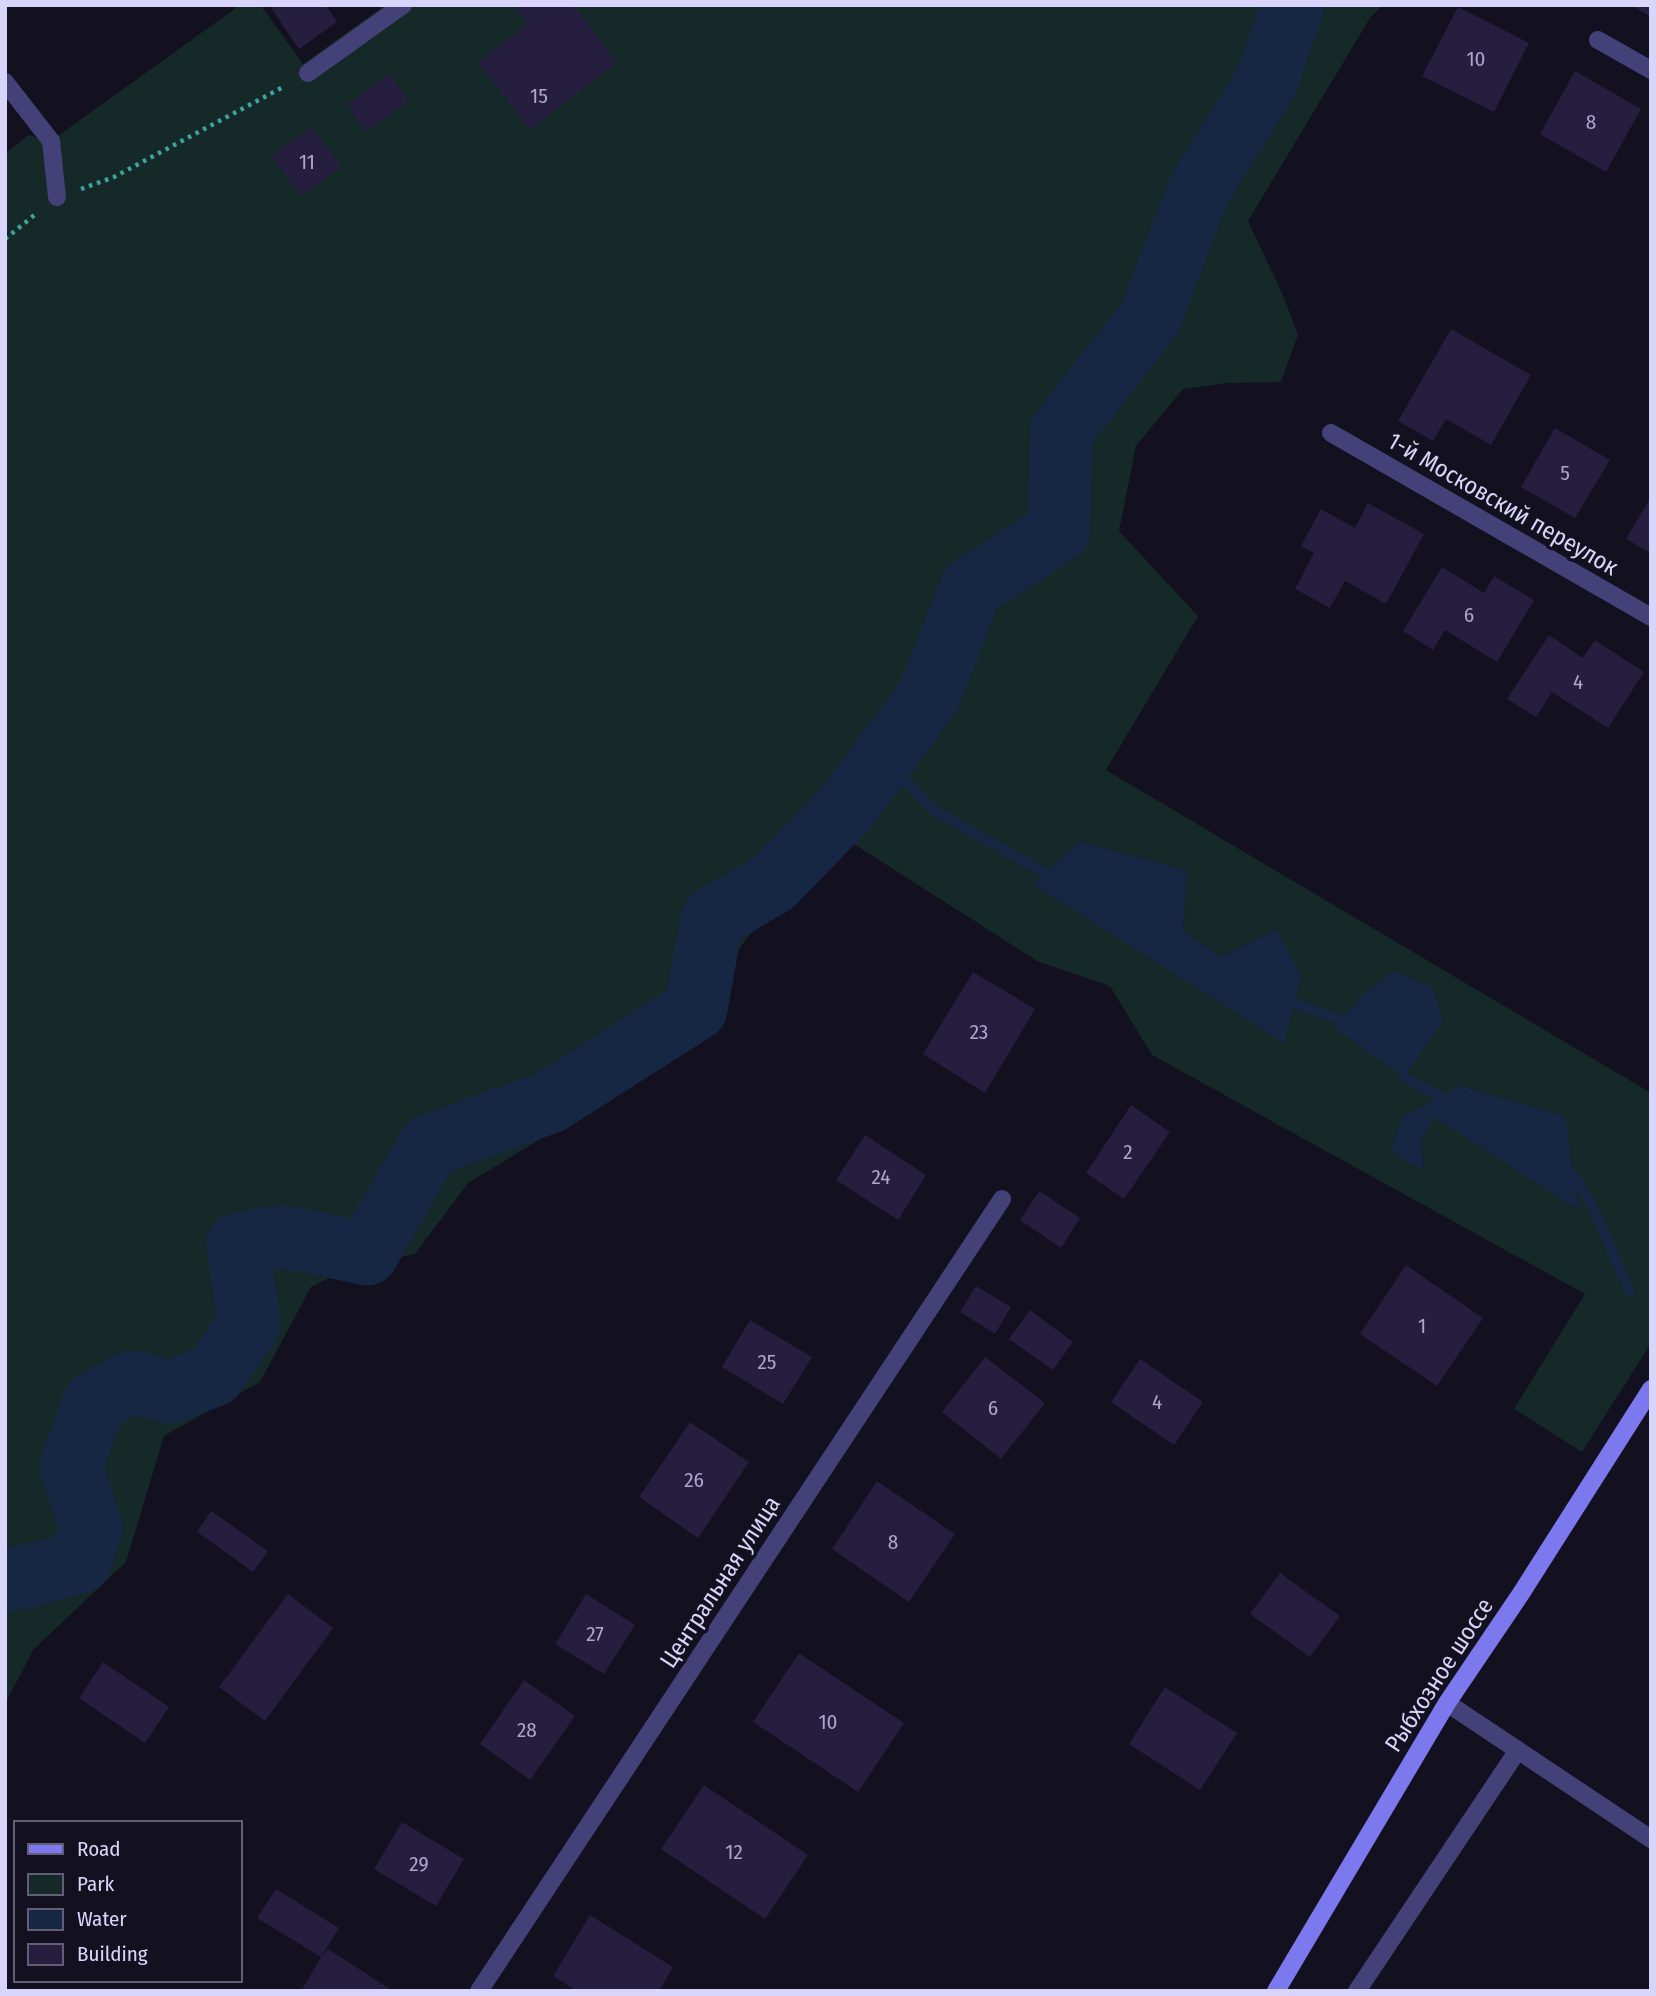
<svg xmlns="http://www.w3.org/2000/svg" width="1656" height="1996" font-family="'Fira Sans Condensed',sans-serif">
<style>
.green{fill:#142928;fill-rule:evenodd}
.water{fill:#162744}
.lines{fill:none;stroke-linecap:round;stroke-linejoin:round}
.stream{stroke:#162744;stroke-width:10}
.river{stroke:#162744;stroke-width:63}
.building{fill:#251e3e}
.path{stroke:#3ea49f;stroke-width:4.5;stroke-dasharray:3.5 5;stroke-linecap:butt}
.lane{stroke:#444179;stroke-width:18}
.street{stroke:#444179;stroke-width:18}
.secondary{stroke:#7c78ed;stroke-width:18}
.labels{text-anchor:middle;stroke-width:7;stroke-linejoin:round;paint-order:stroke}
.number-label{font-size:21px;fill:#aca6ca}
.street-label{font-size:24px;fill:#d9d4f9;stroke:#131020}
</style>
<rect width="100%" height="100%" fill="#131020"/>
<path class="green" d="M240,5H261L303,64L385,5H1383L1370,18L1248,221L1282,293L1298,335L1281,382L1227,383L1183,389L1136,446L1119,531L1198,616L1106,770L1651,1093V1343L1582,1452L1514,1409L1585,1294L1152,1055L1110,986L1037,961L854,844L751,933L666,1047L630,1085L468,1183L415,1254L352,1267L311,1287L260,1382L164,1436L126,1562L33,1650L5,1704V154L28,135L51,141ZM1080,841L1187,871L1183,931L1221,957L1276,929L1283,1043ZM1460,1086L1564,1116L1579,1209L1434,1116L1421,1141L1424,1169L1391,1152Z"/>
<path class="water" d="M1080,841L1187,871L1183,931L1221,957L1276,929L1301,976L1284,1043L1033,884Z
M1394,971L1432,987L1443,1021L1404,1077L1334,1028L1364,993Z
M1460,1086L1565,1116L1579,1210L1434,1117L1421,1141L1424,1170L1391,1152L1402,1117Z"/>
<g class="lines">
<path class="stream" d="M883,759L935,811L1045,873
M1294,1003L1341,1020
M1404,1077L1440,1096
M1573,1174L1591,1203L1630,1292"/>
<path class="river" d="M5,1582L80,1562L91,1528L71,1466L94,1403L132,1382L170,1392L214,1375L249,1324L238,1244L283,1236L367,1254L429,1146L550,1102L696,1009L712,919L773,883L845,809L929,696L971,588L1059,531L1061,432L1150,318L1198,192L1267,80L1293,5"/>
</g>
<path class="building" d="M269,5H326L337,22L299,49Z
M514,5H573L617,62L530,130L478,62L528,24Z
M1631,5H1651V17Z
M1458,7L1529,43L1494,112L1422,76Z
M1575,71L1641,109L1606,172L1540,134Z
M390,74L409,101L366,132L347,104Z
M312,127L341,167L301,196L272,156Z
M1451,329L1531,375L1491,445L1446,419L1433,441L1398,421Z
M1555,428L1610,460L1575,518L1521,487Z
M1651,497V553L1626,539Z
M1368,503L1424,534L1386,604L1345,581L1330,608L1295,589L1314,553L1301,546L1321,509L1355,528Z
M1442,567L1484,593L1494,576L1534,600L1497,662L1445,630L1433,650L1403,631Z
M1549,635L1583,658L1595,640L1644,672L1608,728L1552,692L1536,717L1507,699Z
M973,972L1035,1009L985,1093L923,1054Z
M1131,1105L1170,1132L1124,1199L1086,1173Z
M865,1135L926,1175L898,1220L836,1180Z
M1039,1191L1080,1218L1061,1248L1020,1220Z
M1406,1265L1483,1318L1437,1386L1360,1334Z
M976,1286L1011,1307L995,1334L960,1312Z
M1030,1310L1073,1342L1053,1370L1009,1339Z
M750,1320L812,1357L783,1404L722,1367Z
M985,1357L1045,1403L1001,1459L942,1412Z
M1140,1359L1203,1402L1174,1445L1111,1402Z
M690,1422L749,1462L698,1538L639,1497Z
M877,1481L955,1534L909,1602L832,1549Z
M211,1511L268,1551L253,1572L197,1532Z
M1280,1573L1340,1616L1310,1657L1250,1614Z
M288,1594L333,1628L265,1721L219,1687Z
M586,1594L635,1625L604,1674L555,1644Z
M799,1653L904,1723L858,1792L753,1722Z
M103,1662L169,1707L145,1743L79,1698Z
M524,1680L575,1716L530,1780L480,1744Z
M1165,1687L1237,1733L1200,1790L1129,1744Z
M704,1785L808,1855L765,1919L661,1849Z
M402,1822L464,1859L436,1906L374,1869Z
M276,1889L339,1928L321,1957L257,1918Z
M590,1915L673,1967L659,1991H577L553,1976Z
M328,1949L390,1989L389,1991H301L321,1957Z"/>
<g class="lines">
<path class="path" d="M81,189L114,177L285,86
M5,239L37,213"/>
<path class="lane" d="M5,82L51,141L57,197"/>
<path class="street" d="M1598,40L1651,70
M308,73L403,5
M1331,433L1651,617
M1447,1703L1651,1839
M479,1991L1002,1199
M1357,1991L1518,1750"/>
<path class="secondary" d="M1276,1991L1447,1703L1522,1592L1651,1389"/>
</g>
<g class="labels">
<g class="number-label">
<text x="1476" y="66">10</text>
<text x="539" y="103">15</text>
<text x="1591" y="129">8</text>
<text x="307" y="169">11</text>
<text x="1565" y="480">5</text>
<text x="1469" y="622">6</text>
<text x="1578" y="689">4</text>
<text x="979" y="1039">23</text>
<text x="1128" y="1159">2</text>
<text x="881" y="1184">24</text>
<text x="1422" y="1333">1</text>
<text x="767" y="1369">25</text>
<text x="1157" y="1409">4</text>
<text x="993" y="1415">6</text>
<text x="694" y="1487">26</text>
<text x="893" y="1549">8</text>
<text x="595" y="1641">27</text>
<text x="828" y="1729">10</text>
<text x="527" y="1737">28</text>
<text x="734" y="1859">12</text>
<text x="419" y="1871">29</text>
</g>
<g class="street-label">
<text transform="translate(1503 504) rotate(30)" y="8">1-й Московский переулок</text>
<text transform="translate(720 1582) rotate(-57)" y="8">Центральная улица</text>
<text transform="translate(1439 1675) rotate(-57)" y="8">Рыбхозное шоссе</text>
</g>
</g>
<rect width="1656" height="1996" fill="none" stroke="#d9d4f9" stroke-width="14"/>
<rect x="14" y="1821" width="228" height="161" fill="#131020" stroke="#625e77" stroke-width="2"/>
<rect x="28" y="1844" width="35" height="10" fill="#7c78ed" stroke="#625e77" stroke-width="2"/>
<text x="77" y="1856" font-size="21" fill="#d9d4f9">Road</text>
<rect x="28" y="1874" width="35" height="21" fill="#142928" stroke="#625e77" stroke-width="2"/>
<text x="77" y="1891" font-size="21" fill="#d9d4f9">Park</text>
<rect x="28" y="1909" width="35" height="21" fill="#162744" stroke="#625e77" stroke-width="2"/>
<text x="77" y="1926" font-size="21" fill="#d9d4f9">Water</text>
<rect x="28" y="1944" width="35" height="21" fill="#251e3e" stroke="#625e77" stroke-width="2"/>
<text x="77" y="1961" font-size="21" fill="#d9d4f9">Building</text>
</svg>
